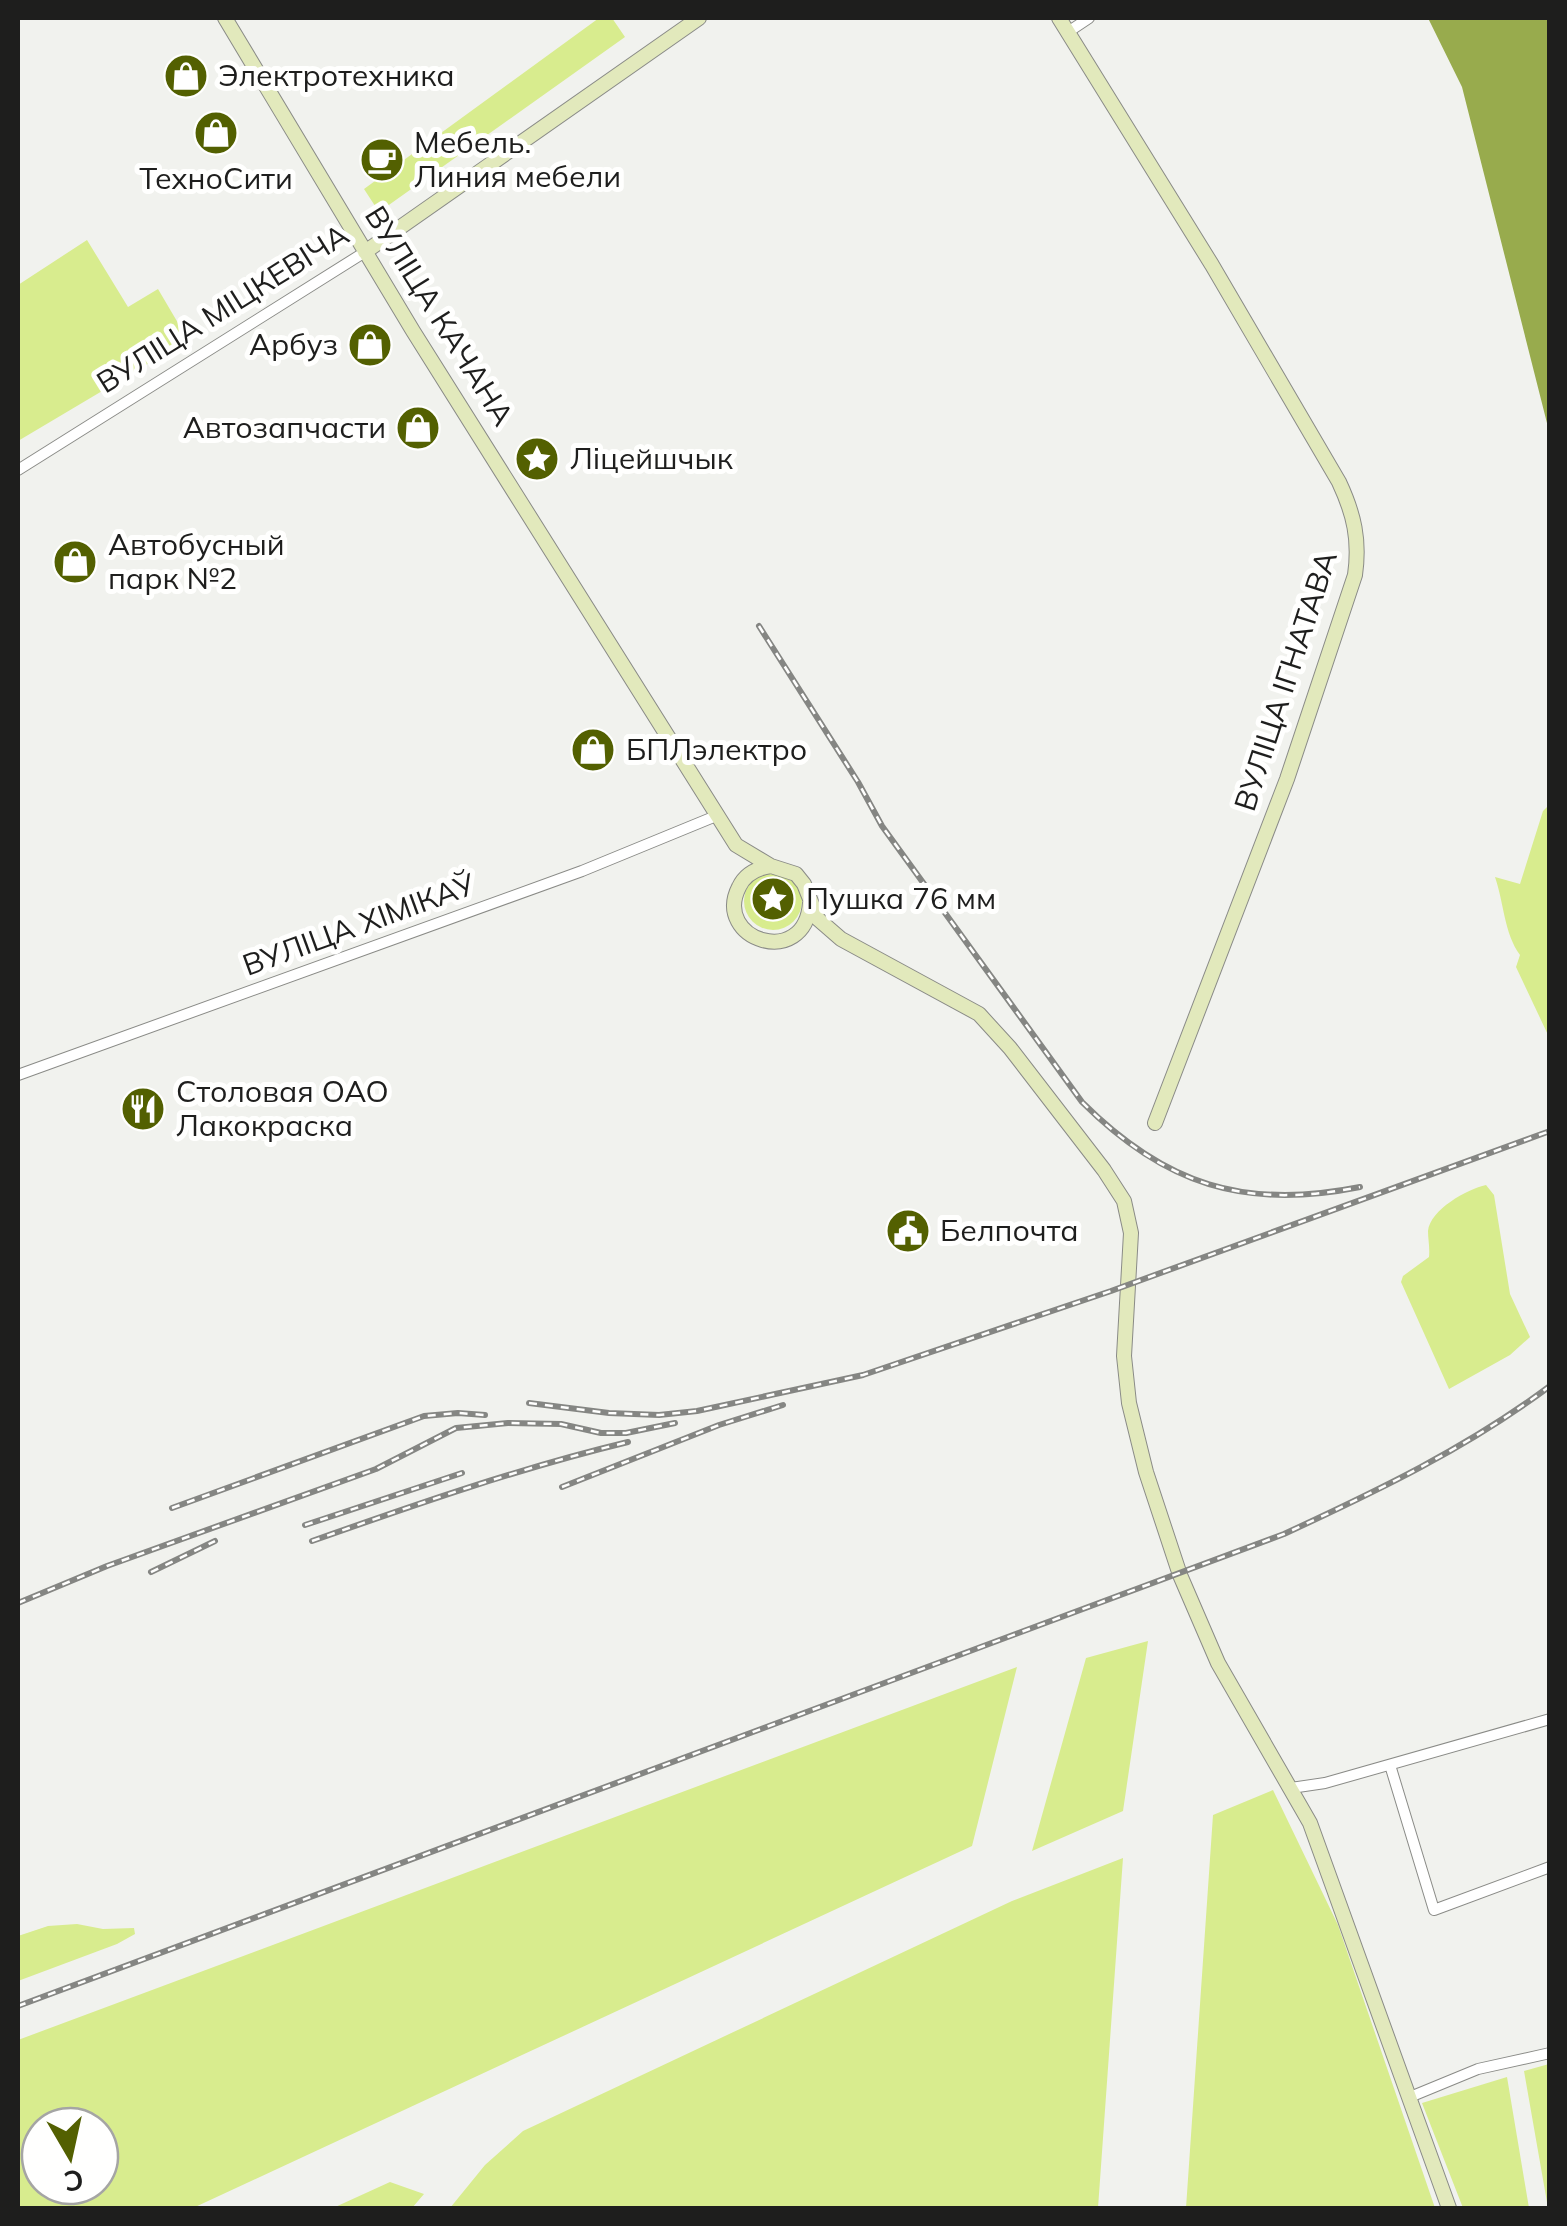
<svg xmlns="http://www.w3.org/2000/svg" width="1567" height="2226" font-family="Mulish,sans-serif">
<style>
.green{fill:#d8ec8e;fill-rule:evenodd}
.water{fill:#98ab4d}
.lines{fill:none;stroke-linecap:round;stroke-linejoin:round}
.street-casing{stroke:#8a8b87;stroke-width:12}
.secondary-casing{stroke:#8a8b87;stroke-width:16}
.street{stroke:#fff;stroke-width:10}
.secondary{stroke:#e2e9bc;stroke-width:14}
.rail-casing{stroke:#858683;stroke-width:6}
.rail{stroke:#fffffe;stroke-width:2.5;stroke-dasharray:8;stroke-linecap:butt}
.labels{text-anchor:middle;stroke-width:10;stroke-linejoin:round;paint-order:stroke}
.poi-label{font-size:30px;fill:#1e1e1d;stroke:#fffffe;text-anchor:start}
.street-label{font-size:30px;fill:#1e1e1d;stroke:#fffffe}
</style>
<rect width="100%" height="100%" fill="#f1f2ee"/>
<path class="green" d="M599,18H612L625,37L379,212L364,189Z
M87,240L128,307L158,289L188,340L18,441V285Z
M1549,805V1037L1516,967L1520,955C1504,933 1504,903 1495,877L1520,884L1543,811Z
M744 901a29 29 0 1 1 58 0a29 29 0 1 1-58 0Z
M1486,1185L1494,1195L1510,1294L1530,1337L1510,1355L1449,1389L1401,1282L1403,1276L1429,1257C1430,1248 1428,1239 1428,1231C1430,1210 1467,1189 1486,1185Z
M1148,1641L1123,1811L1032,1851L1086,1658Z
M1017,1667L972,1846L193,2208H18V2040ZM40,2126H100V2186H40Z
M1273,1790L1338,1925L1435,2208H1186L1213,1815Z
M1123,1858L1098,2208H450L485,2165L523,2131L1012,1901Z
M77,1924L103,1929L134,1928L135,1934L117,1944L18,1981V1936L48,1926Z
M1549,2064L1550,2208H1548L1524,2071Z
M1507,2077L1529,2208H1463L1422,2103Z
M390,2182L424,2194L412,2208H333Z"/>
<path class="water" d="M1428,18H1549V431L1462,87Z"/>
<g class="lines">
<defs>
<path id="street" d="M1068,32L1089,18
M18,470L365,252
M18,1075L582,871L716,816
M1390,1765L1434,1910L1550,1867
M1291,1788L1325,1783L1550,1719
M1410,2097L1478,2069L1550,2053"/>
<path id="secondary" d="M225,18L413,331L736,845L771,866L796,874L804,884L818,919L841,939L979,1014L1010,1048L1104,1170L1124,1201L1131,1233L1124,1356L1129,1403L1146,1472L1180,1575L1218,1663L1310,1823L1449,2208
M1059,18L1212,265L1339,482C1354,514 1360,540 1355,575L1287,779L1155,1123
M365,252L699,18
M771,866C757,868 745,874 739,887C712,940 805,970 810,903"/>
</defs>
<use href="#street" class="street-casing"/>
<use href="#secondary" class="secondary-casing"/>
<use href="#street" class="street"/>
<use href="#secondary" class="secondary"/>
<defs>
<path id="rail" d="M759,626L858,782L882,826L1082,1102C1165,1185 1245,1210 1360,1187
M529,1403L609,1413L659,1415L697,1411L863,1375L1111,1291L1550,1131
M562,1487L719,1425L783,1405
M172,1508L424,1416L458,1413L485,1415
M305,1525L462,1473
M312,1541C417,1504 520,1468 628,1442
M151,1572L215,1541
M18,1603L107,1566L376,1469L456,1428L508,1423L561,1424L601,1433H626L675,1423
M18,2006L1284,1534C1377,1491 1467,1448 1550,1386"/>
</defs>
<use href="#rail" class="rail-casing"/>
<use href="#rail" class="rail"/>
</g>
<defs>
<symbol id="shop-disc" viewBox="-11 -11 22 22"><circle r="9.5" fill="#536001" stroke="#fffffe"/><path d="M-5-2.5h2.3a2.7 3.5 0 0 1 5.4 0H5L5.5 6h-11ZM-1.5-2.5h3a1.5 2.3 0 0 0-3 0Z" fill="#fff"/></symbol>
<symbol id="cafe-disc" viewBox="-11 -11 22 22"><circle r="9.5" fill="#536001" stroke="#fffffe"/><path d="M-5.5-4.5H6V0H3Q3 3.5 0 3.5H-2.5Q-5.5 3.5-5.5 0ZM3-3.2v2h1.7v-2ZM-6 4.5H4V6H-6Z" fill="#fff"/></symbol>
<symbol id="sight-disc" viewBox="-11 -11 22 22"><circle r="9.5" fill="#536001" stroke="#fffffe"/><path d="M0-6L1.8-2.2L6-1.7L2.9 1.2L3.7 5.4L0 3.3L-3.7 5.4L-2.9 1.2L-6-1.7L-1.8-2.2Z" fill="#fff"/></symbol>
<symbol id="restaurant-disc" viewBox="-11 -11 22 22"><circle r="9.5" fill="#536001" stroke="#fffffe"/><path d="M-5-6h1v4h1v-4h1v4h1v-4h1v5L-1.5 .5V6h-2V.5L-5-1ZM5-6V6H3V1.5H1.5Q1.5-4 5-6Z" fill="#fff"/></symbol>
<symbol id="civic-disc" viewBox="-11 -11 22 22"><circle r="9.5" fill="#536001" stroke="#fffffe"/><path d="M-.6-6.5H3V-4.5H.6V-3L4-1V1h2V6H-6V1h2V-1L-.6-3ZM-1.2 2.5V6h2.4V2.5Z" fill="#fff"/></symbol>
</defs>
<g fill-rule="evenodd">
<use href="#shop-disc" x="161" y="51" width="50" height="50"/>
<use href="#shop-disc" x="191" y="108" width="50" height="50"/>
<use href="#cafe-disc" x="357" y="135" width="50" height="50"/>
<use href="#shop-disc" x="345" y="320" width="50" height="50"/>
<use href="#shop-disc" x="393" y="403" width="50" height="50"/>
<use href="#sight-disc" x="512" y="434" width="50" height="50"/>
<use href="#shop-disc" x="50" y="537" width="50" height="50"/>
<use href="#shop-disc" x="568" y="725" width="50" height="50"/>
<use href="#sight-disc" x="748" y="874" width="50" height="50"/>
<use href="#restaurant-disc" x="118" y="1084" width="50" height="50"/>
<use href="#civic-disc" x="883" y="1206" width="50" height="50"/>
</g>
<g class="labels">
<g class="poi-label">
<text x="218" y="86">Электротехника</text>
<text x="414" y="153">Мебель.<tspan x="414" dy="34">Линия мебели</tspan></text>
<text x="216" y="189" text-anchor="middle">ТехноСити</text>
<text x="338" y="355" text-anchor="end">Арбуз</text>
<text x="386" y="438" text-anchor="end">Автозапчасти</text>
<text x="570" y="469">Ліцейшчык</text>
<text x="108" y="555">Автобусный<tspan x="108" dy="34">парк №2</tspan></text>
<text x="626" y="760">БПЛэлектро</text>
<text x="806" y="909">Пушка 76 мм</text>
<text x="176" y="1102">Столовая ОАО<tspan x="176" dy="34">Лакокраска</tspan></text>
<text x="940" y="1241">Белпочта</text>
</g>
<g class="street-label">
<text transform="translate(223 309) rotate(-32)" y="10">ВУЛІЦА МІЦКЕВІЧА</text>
<text transform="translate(439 316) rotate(58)" y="10">ВУЛІЦА КАЧАНА</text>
<text transform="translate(1286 681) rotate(-72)" y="10">ВУЛІЦА ІГНАТАВА</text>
<text transform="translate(359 925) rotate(-20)" y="10">ВУЛІЦА ХІМІКАЎ</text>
</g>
</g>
<rect width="1567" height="2226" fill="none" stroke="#1e1e1d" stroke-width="40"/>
<g transform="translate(70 2156) rotate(171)"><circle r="48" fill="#fffffe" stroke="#a5a5a4" stroke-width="2.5"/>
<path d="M0-8L18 38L0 25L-18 38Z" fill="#536001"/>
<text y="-15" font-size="28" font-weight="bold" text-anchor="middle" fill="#1e1e1d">С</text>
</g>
</svg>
